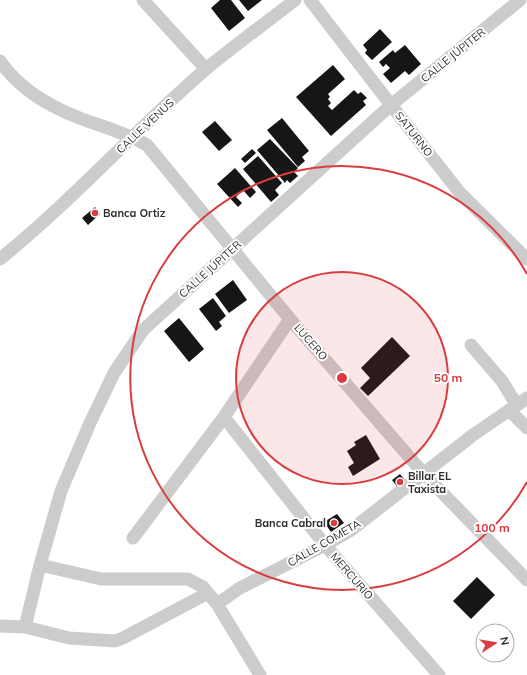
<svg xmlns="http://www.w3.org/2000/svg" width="527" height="675" font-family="Mulish,sans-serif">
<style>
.building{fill:#161616}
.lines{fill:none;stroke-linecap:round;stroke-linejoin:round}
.street{stroke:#ccc;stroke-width:13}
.ring{fill:none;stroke:#da3d3f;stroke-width:2}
.poi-dot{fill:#da3d3f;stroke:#fff;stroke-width:1.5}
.labels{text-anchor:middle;stroke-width:4;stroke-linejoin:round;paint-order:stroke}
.street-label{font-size:11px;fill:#2f2f2f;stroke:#fff}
.poi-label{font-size:11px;font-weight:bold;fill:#2f2f2f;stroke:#fff;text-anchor:start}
.centre{fill:#da3d3f;stroke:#fff;stroke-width:2}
.ring-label{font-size:12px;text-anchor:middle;font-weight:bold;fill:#da3d3f;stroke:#fff;stroke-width:4;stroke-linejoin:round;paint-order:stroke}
</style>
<rect width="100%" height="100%" fill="#fff"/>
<path class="building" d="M220,0H231L245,18L229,31L211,8Z
M239,0H262L248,11Z
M380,29L392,42L372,60L365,53L367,50L363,45Z
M405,45L421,64L409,75L405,71L391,83L383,74L390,68L386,64L383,67L379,62L393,50L395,53Z
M333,65L345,79L328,94L330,97L328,99L331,103L328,106L332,110L354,90L358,94L361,92L367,98L363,101L366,105L331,136L296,97Z
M282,118L309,151L302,157L305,161L298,167L267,130Z
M215,121L232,140L219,151L202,132Z
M270,139L298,168L294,172L298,176L290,183L287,180L285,183L257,150Z
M252,149L256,153L245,163L241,159Z
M258,156L282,183L275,190L279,195L271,202L243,169Z
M235,168L256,192L250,198L243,190L236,197L242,203L238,207L217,184Z
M95,207L100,214L88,225L82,218Z
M233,280L247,300L229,313L215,294Z
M213,298L226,316L219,322L222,326L216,331L199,309Z
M179,318L204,349L189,362L164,331Z
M392,337L410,356L368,396L360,388L370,378L361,368Z
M366,435L380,459L353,476L348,467L354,463L347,451L356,445L354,442Z
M400,474L407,483L399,489L392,480Z
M337,514L344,523L331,532L324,522Z
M477,577L495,595L471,619L453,601Z"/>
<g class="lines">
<path class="street" d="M143,0L206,69
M310,0L391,105L460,193L527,259
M520,0L391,105L143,330L114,373L90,423L61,491L40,565L101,579H188L203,587L217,604L240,588L325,545L351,530L473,435L527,398
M0,61C19,89 50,107 82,119C104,127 126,133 147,145L290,319L424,474L527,580
M0,259C73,200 135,130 206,69C235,45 266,23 295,0
M471,345L502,381L516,404
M509,410L527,428
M224,417L325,545L439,675
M133,538L224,417L290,319
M217,604L260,675
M0,626L25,627L69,638L115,641L123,638L208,593
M25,627L40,565"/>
</g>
<circle cx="342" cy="378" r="106" fill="#da3d3f" fill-opacity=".12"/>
<g class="ring">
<circle cx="342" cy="378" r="106"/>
<path d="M527 482A212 212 0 1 1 527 274"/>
</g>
<g class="poi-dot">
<circle cx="95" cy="213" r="4"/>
<circle cx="400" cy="482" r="4"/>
<circle cx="334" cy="523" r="4"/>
</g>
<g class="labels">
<g class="street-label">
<text transform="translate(453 55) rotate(-39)" y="4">CALLE JÚPITER</text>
<text transform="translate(145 126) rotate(-43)" y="4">CALLE VENUS</text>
<text transform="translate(414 134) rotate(52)" y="4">SATURNO</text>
<text transform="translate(210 269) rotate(-42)" y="4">CALLE JÚPITER</text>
<text transform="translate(311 342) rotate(49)" y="4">LUCERO</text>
<text transform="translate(324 543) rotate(-30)" y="4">CALLE COMETA</text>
<text transform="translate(352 576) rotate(49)" y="4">MERCURIO</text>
</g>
<g class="poi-label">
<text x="103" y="217">Banca Ortiz</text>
<text x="408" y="480">Billar EL<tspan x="408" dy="13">Taxista</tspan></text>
<text x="326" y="527" text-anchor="end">Banca Cabral</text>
</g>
</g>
<circle cx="342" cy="378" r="6" class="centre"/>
<g class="ring-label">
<text x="448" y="382">50 m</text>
<text x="492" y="532">100 m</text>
</g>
<g transform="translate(495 643) rotate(78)"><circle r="19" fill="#ffffff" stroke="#acacac"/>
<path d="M0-3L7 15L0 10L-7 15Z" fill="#da3d3f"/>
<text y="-6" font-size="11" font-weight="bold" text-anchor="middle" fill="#2f2f2f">N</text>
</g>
</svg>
